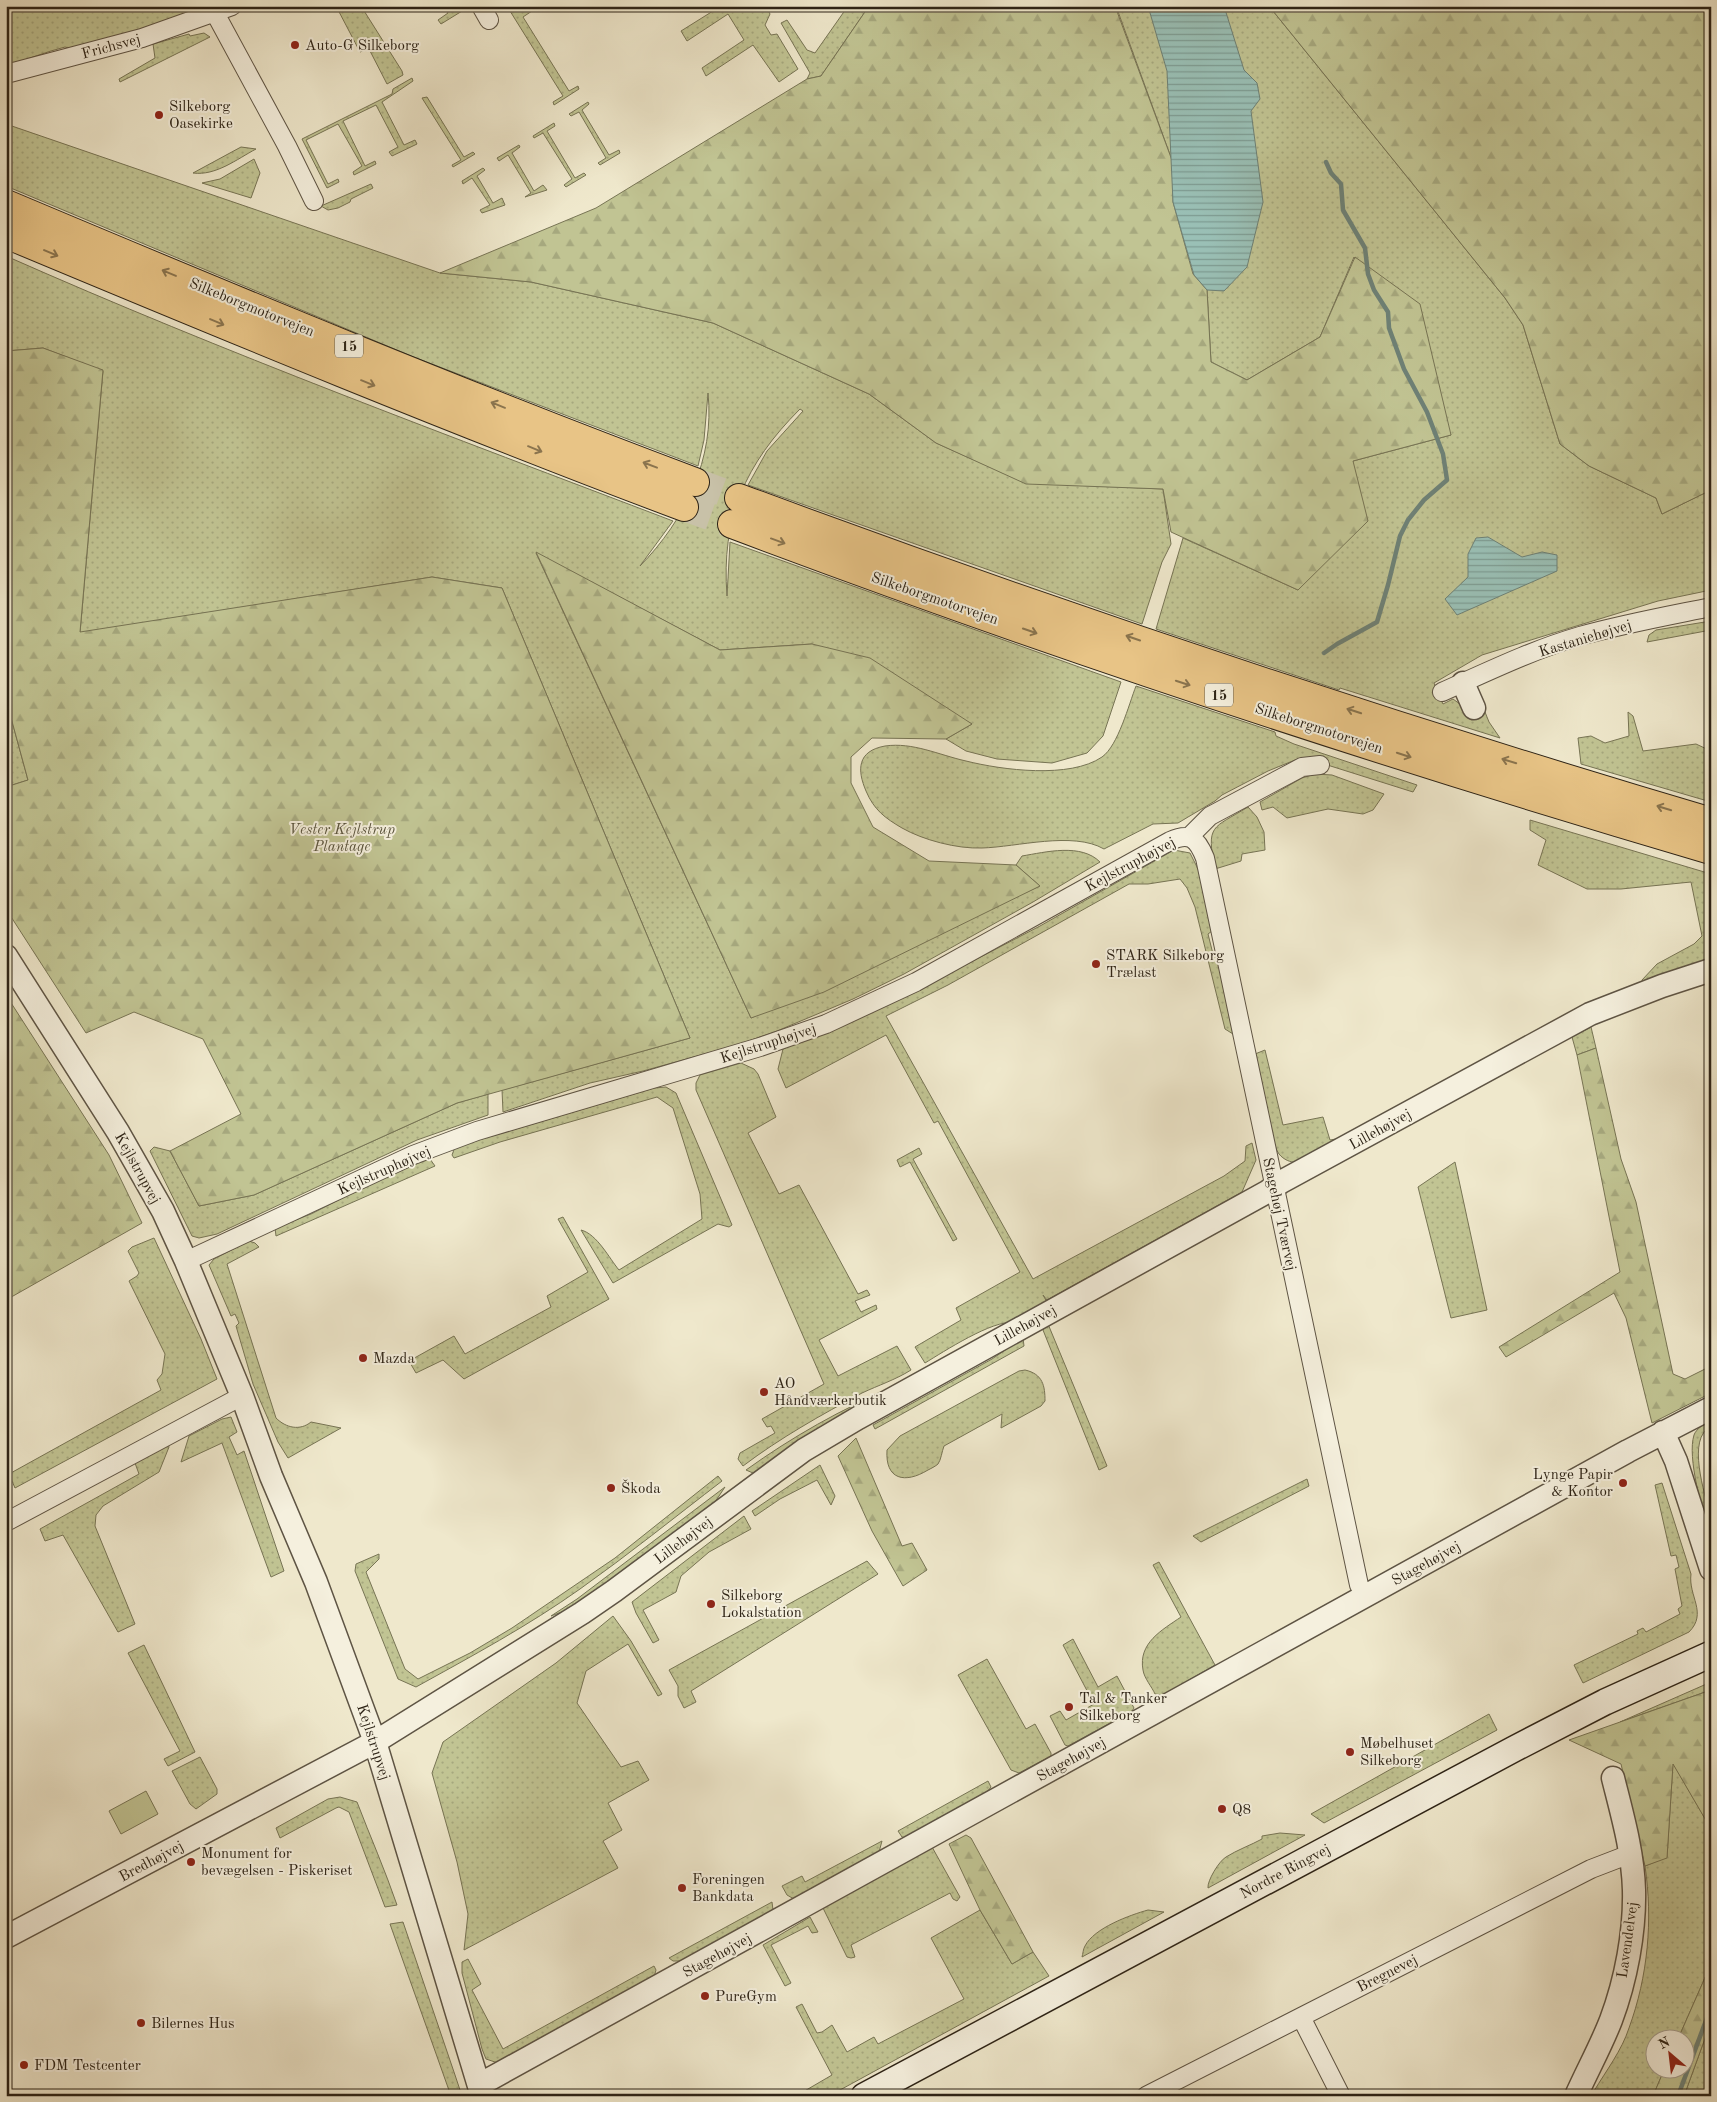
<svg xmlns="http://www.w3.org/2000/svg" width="1717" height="2102" font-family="'Old Standard TT',serif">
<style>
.green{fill:url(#green-dots);stroke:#777454}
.forest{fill:url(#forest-firs);stroke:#777454}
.pitch{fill:#c1c493;stroke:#777454}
.water{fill:url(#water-rules);stroke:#6e8176}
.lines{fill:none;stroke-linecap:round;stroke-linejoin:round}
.stream{stroke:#6e8176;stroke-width:4.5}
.motorway-tunnel{stroke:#c8c1a8;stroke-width:28;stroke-dasharray:28 14;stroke-linecap:butt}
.minor-casing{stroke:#5e5444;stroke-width:20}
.tertiary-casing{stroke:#5e5444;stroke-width:25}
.secondary-casing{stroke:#2d2316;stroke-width:28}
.motorway-casing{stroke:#2d2316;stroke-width:30}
.minor{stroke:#f5f0de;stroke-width:18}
.tertiary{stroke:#f5f0de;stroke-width:22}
.secondary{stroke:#f5f0de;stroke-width:25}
.motorway{stroke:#e8c486;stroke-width:28}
.oneway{stroke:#8a744e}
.poi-dot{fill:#8f2418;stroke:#f5f0de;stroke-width:2}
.labels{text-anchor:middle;stroke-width:4;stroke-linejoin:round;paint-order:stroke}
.shield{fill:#f5f0de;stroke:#696052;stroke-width:1}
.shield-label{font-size:14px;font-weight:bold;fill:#2d2316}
.poi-label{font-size:15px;fill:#2d2316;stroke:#f5f0de;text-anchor:start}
.street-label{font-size:15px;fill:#2d2316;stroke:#f5f0de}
.park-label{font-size:15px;font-style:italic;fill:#59533c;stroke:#f5f0de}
</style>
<defs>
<pattern id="green-dots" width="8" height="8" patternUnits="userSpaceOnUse" patternTransform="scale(1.25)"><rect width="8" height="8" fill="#c1c493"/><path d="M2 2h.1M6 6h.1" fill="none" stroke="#a6a87e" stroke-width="1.8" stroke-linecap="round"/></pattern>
<pattern id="forest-firs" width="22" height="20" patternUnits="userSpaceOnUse" patternTransform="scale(1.25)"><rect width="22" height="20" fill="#c1c493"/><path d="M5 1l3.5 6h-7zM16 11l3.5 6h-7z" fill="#a6a87e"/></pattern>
<pattern id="water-rules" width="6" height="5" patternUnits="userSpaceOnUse" patternTransform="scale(1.25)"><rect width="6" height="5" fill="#9ac0b6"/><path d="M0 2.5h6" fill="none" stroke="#7e9c93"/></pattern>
</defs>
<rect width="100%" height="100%" fill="#efe8cc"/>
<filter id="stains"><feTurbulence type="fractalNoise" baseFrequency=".004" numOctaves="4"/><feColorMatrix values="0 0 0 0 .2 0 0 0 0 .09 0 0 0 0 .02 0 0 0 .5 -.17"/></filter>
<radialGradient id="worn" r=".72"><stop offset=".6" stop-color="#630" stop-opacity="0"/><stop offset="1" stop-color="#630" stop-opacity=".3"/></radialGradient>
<path class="green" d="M6,6H189L195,13L106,40L69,48L65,47C45,52 26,60 6,66Z
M336,6H361L402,71L403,75L387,84L369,49L360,52Z
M444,6H466L467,8L441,24L438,20L448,13Z
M525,6H528L532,11L523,17L569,91L578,86L579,89L554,105L553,102L563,96L510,11Z
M721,6H766L770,14L765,25L771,35L777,34L798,69L779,82L753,45L706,76L702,68L744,40L728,14L687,41L681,31Z
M848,6H869L821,76L807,79L810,73L781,23L787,20L807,50L815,53Z
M1116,6H1269L1505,298L1523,325L1560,444L1589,466L1656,498L1662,514L1711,490V590L1658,601L1482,655L1434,683L1443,704L1453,699L1464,707H1483L1489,722L1500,738L1340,688L1339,690L1156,629L1183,538L1298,590L1353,461L1451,435L1354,257L1320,337L1247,380L1211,362L1207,290L1173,163Z
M204,33L210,37L120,82L119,79L155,58L153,44L189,34L190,36Z
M412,78L413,81L382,102L404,145L415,140L417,144L392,156L389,152L398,147L376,105L343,121L365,166L375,161L376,164L354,175L353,172L362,166L338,124L306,140L328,184L338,179L339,182L327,188L302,139L392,94L393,89Z
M427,97L464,157L473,152L475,154L453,167L452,165L461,160L422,98Z
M588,102L589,104L582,110L609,155L619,150L620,153L600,165L598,163L606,158L579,112L571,116L569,114Z
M554,123L555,126L547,131L575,178L584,173L586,175L566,187L564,185L572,179L543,133L534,138L533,136Z
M6,124L440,273L531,282L713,323L869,394L936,443L1026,483L1163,489L1171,544L1162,562L1142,624L748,485L767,451L803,411L800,409C745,464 721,518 727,596L730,542L1121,682L1103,736L1087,753L1052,763L997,759L966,751L946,739L972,724L812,644L720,650L536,553L751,1018L1040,886L1016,865L1022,856C1046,852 1081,843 1100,862L1033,902L904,974L853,999L777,1031L737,1045L643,1071L590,1083L503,1112L502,1090L690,1038L502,588L432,577L80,633L103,371L43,348L6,351V256C225,353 450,436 673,521L640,566C685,520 715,459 708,393L704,440L698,466L411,356L6,186Z
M519,145L520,147L512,153L534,191L543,185L547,190L525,197L531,193L508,155L499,161L497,158Z
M241,147L256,149C237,159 216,176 193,173Z
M254,159L260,173L251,198L202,183L220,179Z
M483,168L485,170L477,176L493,203L502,198L505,205L482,213L480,210L490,205L472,178L463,184L462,181Z
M371,184L373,188L351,199L350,202L338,208L328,210L321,206Z
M1711,621V630L1647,642L1649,635L1656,630Z
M6,683L10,714L28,780L6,787Z
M1136,686L1275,732L1276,736L1294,744L1417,785L1413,792L1321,763L1295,760L1268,771L1222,795L1215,801L1178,823L1153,824L1104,849C1073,831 1017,847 982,848C957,849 923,840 902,828C885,818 874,810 866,791C857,770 857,751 885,746C913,742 939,755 966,761C1002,770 1070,779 1102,757C1118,746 1129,704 1136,686Z
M1628,712L1633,716L1643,751L1696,744L1711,751V802L1581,764L1578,738L1591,736L1605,743L1629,736Z
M1315,774L1332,775L1384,794L1373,810L1363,814L1328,809L1287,818L1273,807L1262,810L1260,802L1302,778Z
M1248,807L1257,817L1264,832L1265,850L1242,854L1241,861L1215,869C1206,824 1212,829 1248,807Z
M1530,820L1711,874V961L1643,986L1642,980L1657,964L1694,944L1702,936L1691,882L1621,889H1587L1538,865L1546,840L1530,830Z
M1174,850L1190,853L1200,873L1212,931L1208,934L1213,954L1218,960L1233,1034L1225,1029L1195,907L1187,888L1180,879L1148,884H1129L948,985L886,1016L1033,1279L1224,1176L1245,1161L1246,1146L1252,1143L1256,1160L1242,1192L1047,1300L1043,1295L1048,1304L1013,1323C994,1319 943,1352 925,1363L915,1347L961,1320L956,1308L1020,1272L938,1121L934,1123L886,1035L786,1088L778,1069L783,1049L904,997L1040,926Z
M1591,1027L1596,1048L1577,1055L1572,1037Z
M1265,1050L1283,1125L1323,1117L1330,1140L1342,1138L1297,1163C1290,1162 1284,1160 1279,1154C1269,1140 1259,1075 1255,1054Z
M741,1063L754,1069L758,1074L776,1117L748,1133L779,1194L799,1185L858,1294L867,1290L870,1295L855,1301L861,1312L876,1305L877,1309L819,1340L838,1376L897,1346L911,1370C895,1380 879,1385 862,1393C821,1415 780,1438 743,1466L738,1459L740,1453L775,1433L771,1426L767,1427L762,1419L824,1384L696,1090V1083L700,1075Z
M666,1087L676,1093L732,1225L729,1227L718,1224L613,1283L581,1230C597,1234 609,1258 619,1270L702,1219L700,1194L673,1108L657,1097L500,1142L454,1158L452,1155L455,1147L654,1088Z
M488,1094V1115L417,1140L217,1234L199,1238L192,1236L150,1151L154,1147L170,1151L199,1206L254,1195L457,1103Z
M919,1148L922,1154L913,1159L957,1239L953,1241L910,1162L900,1167L897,1160Z
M430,1159L435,1166L276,1236L275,1228L311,1214L392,1173Z
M1455,1162L1487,1310L1451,1318L1418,1187Z
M563,1217L609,1299L464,1379L443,1360L416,1373L409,1361L454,1336L465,1354L551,1307L547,1296L588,1272L558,1219Z
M154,1238L201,1339L217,1379L15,1488L9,1474L161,1390L157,1380L162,1374L165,1354L129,1281L137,1276L139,1273L128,1251L132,1247Z
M249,1241L255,1243L259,1247L227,1264L276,1418C286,1428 300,1431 311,1422L341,1428L288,1458L278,1442L253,1384L236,1326L239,1323L235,1314L231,1316L209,1265L214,1259Z
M1048,1324L1107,1466L1099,1470L1043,1330Z
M1023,1338L1024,1346L875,1429L873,1425L992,1359Z
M1025,1370C1043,1374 1045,1386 1045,1401L1041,1406L1001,1428L1002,1414L944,1446C942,1451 941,1460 938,1464C936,1466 930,1469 928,1470C905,1484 885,1480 887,1450L900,1436L1019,1371Z
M894,1387L753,1473L746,1470C792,1437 841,1409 894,1387Z
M231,1417L237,1432L229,1437L237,1455L244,1451L284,1571L271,1577L222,1443L181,1462L189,1436L222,1419Z
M1711,1420V1427C1686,1437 1705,1495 1710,1514C1712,1520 1711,1527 1711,1533C1702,1512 1687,1457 1694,1435C1696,1429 1705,1423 1711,1420Z
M168,1444L169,1447L159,1472L103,1506L96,1515L95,1526L135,1624L118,1632L63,1535L45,1541L40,1529L139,1474L135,1463Z
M820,1465L835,1496L831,1505L817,1480L780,1499L755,1516L752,1511Z
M718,1476L722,1481C675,1517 628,1555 580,1589C528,1626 472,1656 416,1687L398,1679L355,1571L356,1564L379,1554V1559L366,1572L405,1669L418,1679L470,1653L512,1628L615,1558Z
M1307,1479L1309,1486L1201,1542L1193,1536Z
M1662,1483L1691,1574C1688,1596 1708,1613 1689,1632L1583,1683L1574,1665L1638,1634L1637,1631L1643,1628L1646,1632L1680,1614L1678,1609L1682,1606L1675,1569L1679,1567L1676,1555L1671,1556L1655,1485Z
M725,1487L713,1505L575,1607L551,1616L577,1599Z
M744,1516L751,1529L709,1552L681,1576L676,1592L643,1610L659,1640L653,1643L636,1613L632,1602Z
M867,1561L878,1574L691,1691L696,1702L684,1708L678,1696V1686L669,1670Z
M1159,1562L1215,1665L1163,1695L1155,1694C1152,1687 1144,1678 1143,1670C1138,1643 1162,1630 1181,1617L1153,1565Z
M613,1616L631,1641L662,1694L658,1696L628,1644L586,1671L577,1703L621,1767L638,1761L649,1780L608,1803L622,1830L603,1841L618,1868L464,1950L468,1914L457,1862L432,1773L443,1742L556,1663Z
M1073,1639L1098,1687L1117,1676L1134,1708L1132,1711L1068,1746L1065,1745L1050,1716L1060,1711L1066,1720L1094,1704L1063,1645Z
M144,1645L195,1752L168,1766L164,1759L180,1751L128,1653Z
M987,1659L1026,1729L1035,1724L1051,1753V1756L1019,1773L1011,1770L958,1675Z
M1711,1682V1690L1620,1722Z
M1489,1714L1497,1730L1324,1823L1311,1814Z
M200,1757L217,1789V1794L196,1809L190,1804L172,1771Z
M1673,1763L1711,1829V1964L1678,2039L1654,2040V2070H1664L1653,2096H1602L1594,2091C1606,2071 1622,2050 1629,2028C1648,1976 1653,1920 1645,1866L1667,1857Z
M988,1781L991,1787L987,1792L906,1838L902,1837L898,1831Z
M340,1797L357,1802C370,1836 385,1870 397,1905L385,1907L349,1812L339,1807L336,1808L280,1838L276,1828L328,1799Z
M1280,1833L1305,1835L1208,1888C1207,1881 1219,1861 1226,1857C1237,1850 1251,1845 1262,1839V1836Z
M882,1841L879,1852L794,1899L787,1895L782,1886L802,1876L805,1882Z
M932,1847L960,1897L957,1901L953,1899L950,1893L851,1945L855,1957L851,1958L847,1957L823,1908Z
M772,1902L773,1910L681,1961H673L669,1958Z
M980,1910L1012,1964L1033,1952L1049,1976L829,2096H796L832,2075L796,2007L802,2004L817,2033L822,2032L832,2025L847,2052L874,2037L878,2044L964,1999L931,1938Z
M1148,1910L1164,1912L1082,1957C1083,1954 1083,1949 1085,1946C1094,1928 1130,1915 1148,1910Z
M810,1917L818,1932L812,1933L808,1926L771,1945L791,1983L785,1986L763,1945Z
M403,1922L455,2075L462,2096H451L390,1924Z
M468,1959L481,1984L472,1990L503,2049L654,1966L656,1970L654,1977L498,2063L486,2059L482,2049L462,1973V1962Z
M1711,2022V2096H1684Z"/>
<path class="forest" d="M869,6H1115L1173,163V202L1193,274L1207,290L1211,362L1247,380L1320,337L1355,257L1420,304L1451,435L1353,461L1368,521L1298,590L1171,532L1163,489L1026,484L936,443L869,394L713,323L531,282L440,273L596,208L807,79L821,76Z
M1269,6H1711V490L1662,514L1656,498L1589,466L1560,444L1523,325L1505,298Z
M43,348L103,370L80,632L432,577L502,588L690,1038L457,1103L254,1195L199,1206L170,1151L241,1114L203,1039L134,1012L86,1033L6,909V787L28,780L10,714L6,683V351Z
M536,552L720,650L812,644L870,658L972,724L946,739L872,738L851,757V783L873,827L929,861L1016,865L1040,886L824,992L751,1018Z
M6,995L109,1155L142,1223L6,1300Z
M1596,1048L1621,1159L1636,1202L1673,1374L1685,1379L1711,1366V1393L1652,1423L1626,1318L1614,1293L1506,1357L1499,1347L1620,1272L1577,1055Z
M856,1438L902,1546L912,1543L927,1570L903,1586L872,1531L838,1456Z
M1711,1690V1829L1673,1764L1667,1858L1645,1866L1621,1764L1569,1740Z
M966,1835L971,1838L1033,1952L1012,1964L980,1910L949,1844Z
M1711,1964V2022L1684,2096H1653L1664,2070H1684V2040L1678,2039Z"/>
<path class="pitch" d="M146,1791L158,1814L121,1834L109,1811Z"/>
<path class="water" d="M1148,6H1224L1244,70L1257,83L1260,99L1251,111L1263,202L1247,267L1224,291L1207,290L1194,275L1173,202L1167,71Z
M1488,537L1522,557L1542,552L1557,555V571L1457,615L1445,599L1468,577V554L1476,538Z"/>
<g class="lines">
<path class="stream" d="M1324,653L1337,644L1377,622L1388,585L1400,536L1408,520L1424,500L1447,480L1443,454L1427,412L1404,369L1389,328L1388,312L1374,290L1368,274L1365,248L1343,210L1341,184L1331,173L1326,162
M1678,2096L1711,2007"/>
<path class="motorway-tunnel" d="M695,482L739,498
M684,507L732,524"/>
<defs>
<path id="minor" d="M481,6L489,20
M215,13L287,146L314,201
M6,74L142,38L232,6
M1442,692C1487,672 1532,650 1580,636C1623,624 1667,616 1711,607
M1189,837L1210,816L1302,767L1320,765
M186,1261L413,1155L477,1131L760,1047L826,1024L916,982L1170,841C1190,832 1197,838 1205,858L1359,1585L1366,1596
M6,1522L242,1396
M1301,2017L1341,2096
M1146,2096L1591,1869L1630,1854"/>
<path id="tertiary" d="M1463,683L1474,708
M6,956L118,1132L163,1211L186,1261L242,1396L271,1476L316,1582L375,1742L482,2096
M1663,1432L1676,1461L1711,1569
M6,1937L375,1742L582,1613L614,1591L804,1450L858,1418L1267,1192L1281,1182L1590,1014L1662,986L1711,970
M479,2085L1628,1451L1711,1408
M1576,2096C1587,2071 1601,2046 1611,2020C1626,1980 1635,1932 1634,1890C1633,1852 1622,1814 1613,1778"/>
<path id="secondary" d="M864,2096L1514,1749L1605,1702L1711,1654"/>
<path id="motorway" d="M6,204C234,300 463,395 695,482
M6,234C231,328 456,421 684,507
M739,498C1059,617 1384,725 1711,822
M732,524C1053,645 1381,753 1711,850"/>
</defs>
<use href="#minor" class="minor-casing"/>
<use href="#tertiary" class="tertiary-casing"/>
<use href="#secondary" class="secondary-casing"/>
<use href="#motorway" class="motorway-casing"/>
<use href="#minor" class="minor"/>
<use href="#tertiary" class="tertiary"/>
<use href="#secondary" class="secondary"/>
<use href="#motorway" class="motorway"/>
</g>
<defs><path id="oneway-shaft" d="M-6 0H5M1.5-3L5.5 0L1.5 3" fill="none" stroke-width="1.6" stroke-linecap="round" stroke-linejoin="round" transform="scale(1.25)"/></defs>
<g class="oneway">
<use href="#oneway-shaft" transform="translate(51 253) rotate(23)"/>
<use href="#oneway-shaft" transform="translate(169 273) rotate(-157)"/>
<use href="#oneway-shaft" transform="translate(217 322) rotate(23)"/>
<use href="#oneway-shaft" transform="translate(368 383) rotate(22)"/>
<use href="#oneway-shaft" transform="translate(498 405) rotate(-158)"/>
<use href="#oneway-shaft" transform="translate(535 449) rotate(22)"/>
<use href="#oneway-shaft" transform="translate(650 465) rotate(-159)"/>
<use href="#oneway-shaft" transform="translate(778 541) rotate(20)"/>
<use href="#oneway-shaft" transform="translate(1030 631) rotate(19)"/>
<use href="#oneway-shaft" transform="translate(1133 638) rotate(-161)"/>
<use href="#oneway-shaft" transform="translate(1183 683) rotate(18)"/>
<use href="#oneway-shaft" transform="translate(1354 711) rotate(-162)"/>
<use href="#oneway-shaft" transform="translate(1404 755) rotate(18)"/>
<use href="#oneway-shaft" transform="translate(1509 761) rotate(-163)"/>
<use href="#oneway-shaft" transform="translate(1664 808) rotate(-163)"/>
</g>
<g class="poi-dot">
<circle cx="295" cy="45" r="5"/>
<circle cx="159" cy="115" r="5"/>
<circle cx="1096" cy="964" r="5"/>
<circle cx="363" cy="1358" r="5"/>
<circle cx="764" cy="1392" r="5"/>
<circle cx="1623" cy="1483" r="5"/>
<circle cx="611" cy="1488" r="5"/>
<circle cx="711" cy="1604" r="5"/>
<circle cx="1069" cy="1707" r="5"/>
<circle cx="1350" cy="1752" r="5"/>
<circle cx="1222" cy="1809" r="5"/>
<circle cx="191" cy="1862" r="5"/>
<circle cx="682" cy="1888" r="5"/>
<circle cx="705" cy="1996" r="5"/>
<circle cx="141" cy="2023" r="5"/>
<circle cx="24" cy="2065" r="5"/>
</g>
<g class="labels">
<g class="shield">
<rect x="335" y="334.5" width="28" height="23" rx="4"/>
<rect x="1205" y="683.5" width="28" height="23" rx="4"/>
</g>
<g class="shield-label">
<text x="349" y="351">15</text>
<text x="1219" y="700">15</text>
</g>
<g class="poi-label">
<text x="305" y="50">Auto-G Silkeborg</text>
<text x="169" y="111">Silkeborg<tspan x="169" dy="17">Oasekirke</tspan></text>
<text x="1106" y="960">STARK Silkeborg<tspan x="1106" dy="17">Trælast</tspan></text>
<text x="373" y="1363">Mazda</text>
<text x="774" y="1388">AO<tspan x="774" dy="17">Håndværkerbutik</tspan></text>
<text x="1613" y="1479" text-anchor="end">Lynge Papir<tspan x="1613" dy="17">&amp; Kontor</tspan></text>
<text x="621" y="1493">Škoda</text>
<text x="721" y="1600">Silkeborg<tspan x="721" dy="17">Lokalstation</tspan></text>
<text x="1079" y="1703">Tal &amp; Tanker<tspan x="1079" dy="17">Silkeborg</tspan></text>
<text x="1360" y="1748">Møbelhuset<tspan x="1360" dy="17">Silkeborg</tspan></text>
<text x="1232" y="1814">Q8</text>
<text x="201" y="1858">Monument for<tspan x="201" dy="17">bevægelsen - Piskeriset</tspan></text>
<text x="692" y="1884">Foreningen<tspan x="692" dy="17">Bankdata</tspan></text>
<text x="715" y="2001">PureGym</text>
<text x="151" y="2028">Bilernes Hus</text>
<text x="34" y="2070">FDM Testcenter</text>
</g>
<g class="street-label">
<text transform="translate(111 46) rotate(-15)" y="5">Frichsvej</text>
<text transform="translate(252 307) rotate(22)" y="5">Silkeborgmotorvejen</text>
<text transform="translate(935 598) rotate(19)" y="5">Silkeborgmotorvejen</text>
<text transform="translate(1585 638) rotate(-17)" y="5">Kastaniehøjvej</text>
<text transform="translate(1319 728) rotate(18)" y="5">Silkeborgmotorvejen</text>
<text transform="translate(1130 864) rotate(-28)" y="5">Kejlstruphøjvej</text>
<text transform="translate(768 1043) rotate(-18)" y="5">Kejlstruphøjvej</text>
<text transform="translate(1380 1129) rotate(-29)" y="5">Lillehøjvej</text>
<text transform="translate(138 1168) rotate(61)" y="5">Kejlstrupvej</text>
<text transform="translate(384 1170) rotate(-24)" y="5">Kejlstruphøjvej</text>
<text transform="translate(1280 1214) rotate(78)" y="5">Stagehøj Tværvej</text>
<text transform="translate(1025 1325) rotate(-29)" y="5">Lillehøjvej</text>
<text transform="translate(683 1540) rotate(-37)" y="5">Lillehøjvej</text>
<text transform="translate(1426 1563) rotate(-29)" y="5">Stagehøjvej</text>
<text transform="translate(374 1742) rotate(72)" y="5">Kejlstrupvej</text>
<text transform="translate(1071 1759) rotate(-29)" y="5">Stagehøjvej</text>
<text transform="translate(151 1861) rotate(-28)" y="5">Bredhøjvej</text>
<text transform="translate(1285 1871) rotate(-28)" y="5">Nordre Ringvej</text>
<text transform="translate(1627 1940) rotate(-82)" y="5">Lavendelvej</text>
<text transform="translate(717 1955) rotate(-29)" y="5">Stagehøjvej</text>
<text transform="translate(1387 1973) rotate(-27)" y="5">Bregnevej</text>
</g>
<g class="park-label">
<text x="342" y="834">Vester Kejlstrup<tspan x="342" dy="17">Plantage</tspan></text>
</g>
</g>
<rect width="1717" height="2102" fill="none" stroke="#efe8cc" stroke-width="25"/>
<rect x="8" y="8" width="1702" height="2087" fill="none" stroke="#2d2316" stroke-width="2.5"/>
<rect x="12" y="12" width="1692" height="2077" fill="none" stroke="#2d2316"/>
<g transform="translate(1670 2054) rotate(332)"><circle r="24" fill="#f5f0de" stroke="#a59e8e"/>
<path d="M0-4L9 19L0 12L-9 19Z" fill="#8f2418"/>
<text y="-8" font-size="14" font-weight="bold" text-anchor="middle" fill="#2d2316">N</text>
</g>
<rect width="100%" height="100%" filter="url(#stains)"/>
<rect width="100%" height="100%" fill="url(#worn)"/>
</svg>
